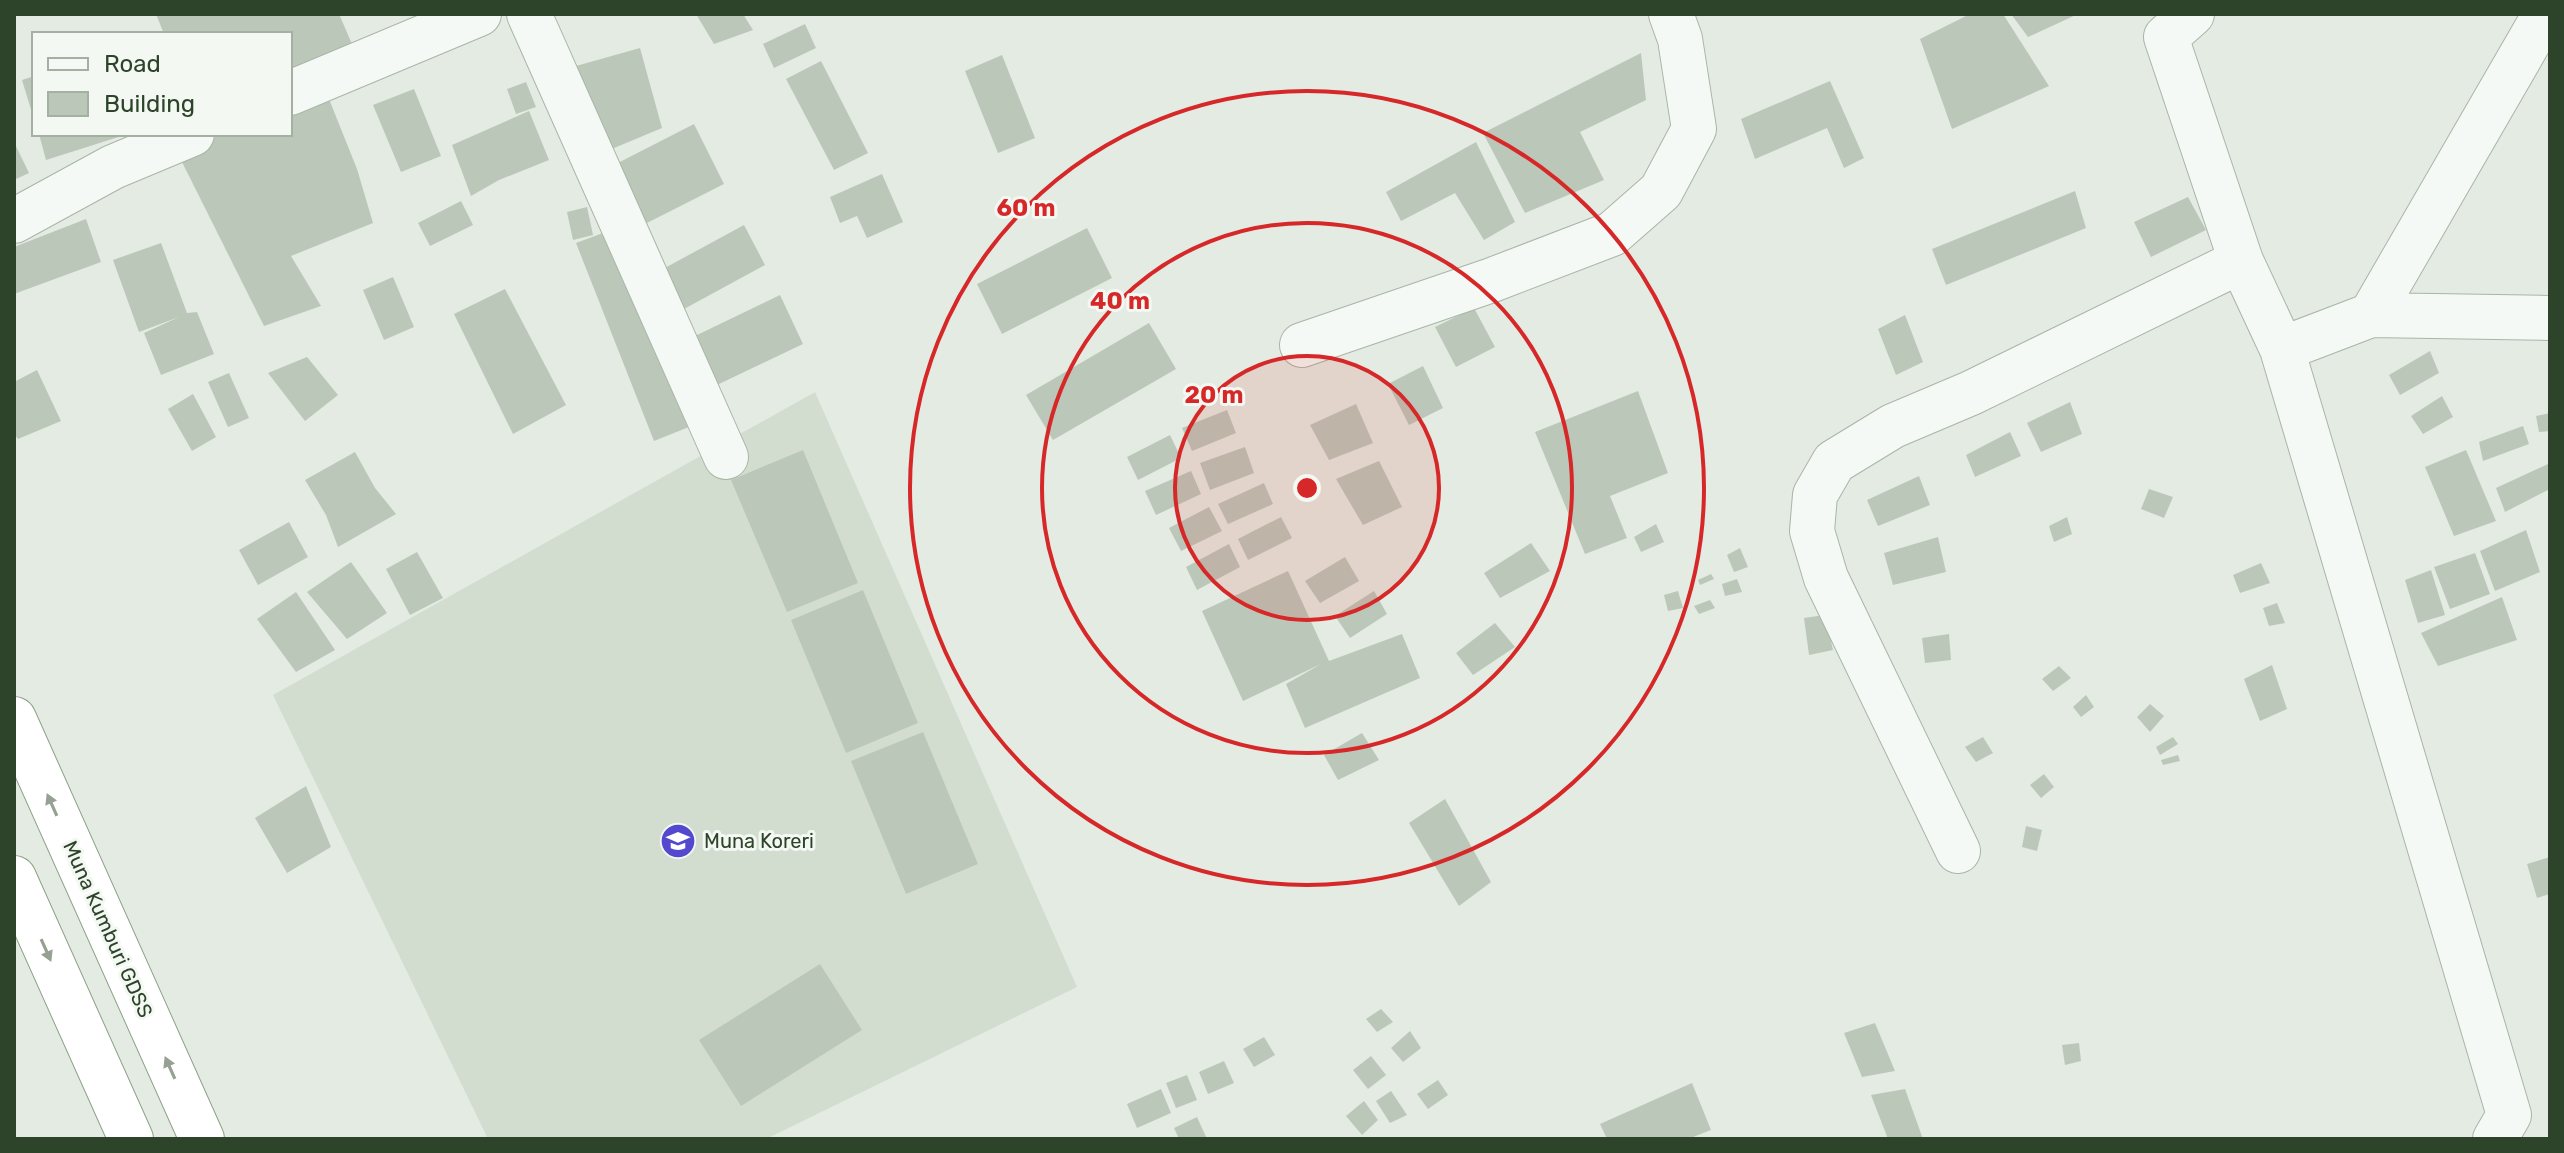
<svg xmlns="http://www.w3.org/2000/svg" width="2564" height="1153" font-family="Rubik,sans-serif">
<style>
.built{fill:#d2ddd0}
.building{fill:#bbc8b9}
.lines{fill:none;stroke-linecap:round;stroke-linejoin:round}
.minor-casing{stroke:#a9b5a7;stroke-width:46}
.highway-casing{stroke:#8da189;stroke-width:46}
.minor{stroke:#f5f9f5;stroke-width:44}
.highway{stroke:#fff;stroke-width:44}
.oneway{fill:#96a194}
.ring{fill:none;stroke:#d62828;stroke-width:4}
.labels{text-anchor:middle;stroke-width:6;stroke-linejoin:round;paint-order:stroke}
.poi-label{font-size:20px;fill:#2d432a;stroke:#f3f8f2;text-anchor:start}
.street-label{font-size:20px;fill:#2d432a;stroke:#f3f8f2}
.centre{fill:#d62828;stroke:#f3f8f2;stroke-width:4}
.ring-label{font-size:24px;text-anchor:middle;font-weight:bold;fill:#d62828;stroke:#f3f8f2;stroke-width:6;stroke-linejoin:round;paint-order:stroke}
</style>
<rect width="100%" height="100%" fill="#e4ebe2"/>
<path class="built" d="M815,392L1077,987L766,1139H488L273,695Z"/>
<path class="building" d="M156,14H339L355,51L290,79V34H164Z
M696,14H743L753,30L714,44Z
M1970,14H2003L2049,86L1952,129L1920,39Z
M2011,14H2078L2028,37Z
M805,24L816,48L774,68L763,44Z
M640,48L662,128L595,156L569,68Z
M1641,53L1646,100L1580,132L1604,180L1525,213L1483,133Z
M1002,55L1035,138L998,153L965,71Z
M821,61L868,153L834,170L786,79Z
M34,76V116H33L22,80Z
M1830,81L1864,158L1844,168L1827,128L1755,159L1741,119Z
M526,82L536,107L516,114L507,89Z
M414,89L441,156L401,172L373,105Z
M327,94L357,169L373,223L291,256L321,306L264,326L175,148L227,134H290V109Z
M529,111L549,160L499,180L471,196L452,145Z
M694,124L724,184L643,225L612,166Z
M39,134H128L46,160Z
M14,142L29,173L14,180Z
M1476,142L1515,222L1484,240L1455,193L1401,221L1386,192Z
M882,174L903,222L867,238L857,216L840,223L830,197Z
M2075,191L2086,228L1946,285L1932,249Z
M2188,197L2206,230L2151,257L2134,222Z
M461,201L473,225L430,246L418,223Z
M587,207L593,235L573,240L567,212Z
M86,219L101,262L14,294V247Z
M744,225L765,265L684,309L663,269Z
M1087,228L1112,278L1002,334L977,284Z
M611,230L689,427L654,441L576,243Z
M161,243L187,313L197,312L214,354L161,375L144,333L179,317L139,332L113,260Z
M393,277L414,327L384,340L363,290Z
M505,289L566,405L513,434L454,314Z
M780,295L803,344L717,385L695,336Z
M1474,308L1495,347L1456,367L1435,327Z
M1905,315L1923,362L1896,375L1878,329Z
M1149,323L1176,369L1053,440L1026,395Z
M2430,351L2439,373L2400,395L2389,375Z
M307,357L338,395L305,421L268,373Z
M1423,366L1443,408L1409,425L1388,384Z
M37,370L61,421L18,439L14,434V382Z
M229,373L249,418L228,427L208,382Z
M1638,391L1668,473L1610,496L1627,538L1585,554L1535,432Z
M193,394L216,437L192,451L168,409Z
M2442,396L2453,417L2423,434L2411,416Z
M2070,402L2082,434L2041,452L2027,423Z
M1356,404L1373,443L1329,460L1310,425Z
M1227,410L1236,433L1192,451L1182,428Z
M2550,413V431L2539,432L2536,416Z
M2523,426L2529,444L2483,461L2479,442Z
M2010,432L2021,456L1975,477L1966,455Z
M1170,435L1181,458L1138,480L1127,457Z
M1245,447L1254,473L1210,490L1200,463Z
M803,450L858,583L787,612L731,480Z
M2466,450L2496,521L2454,536L2425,467Z
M355,452L375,488L396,514L338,547L326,515L305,480Z
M1379,461L1402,507L1363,525L1336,479Z
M2550,463V489L2505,512L2496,488Z
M1191,471L1201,494L1156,515L1145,491Z
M1919,476L1930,505L1878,526L1867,500Z
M1264,483L1273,504L1228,524L1218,504Z
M2149,489L2173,497L2164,518L2141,509Z
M1209,507L1222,531L1181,551L1169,528Z
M1281,517L1292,538L1248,560L1238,539Z
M2067,517L2072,534L2054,542L2049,526Z
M289,522L308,557L258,585L239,550Z
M1656,524L1664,542L1641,552L1634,537Z
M2526,530L2540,572L2495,591L2480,551Z
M1938,537L1946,572L1893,585L1884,553Z
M1531,543L1550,571L1500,598L1484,573Z
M1229,544L1240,567L1197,590L1186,567Z
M1740,548L1748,567L1734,572L1727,555Z
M417,552L443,598L410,615L386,569Z
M2475,553L2490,594L2450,609L2434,567Z
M1345,557L1359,581L1320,603L1305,581Z
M351,562L387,613L347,639L307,592Z
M2261,563L2270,583L2240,593L2233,575Z
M2431,570L2445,615L2418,623L2405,580Z
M1288,571L1329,661L1402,634L1420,678L1305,728L1286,684L1321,664L1243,701L1202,611Z
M1711,574L1714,579L1700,585L1698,580Z
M1737,579L1742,592L1725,596L1722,584Z
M863,590L918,723L846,753L791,620Z
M1374,591L1387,614L1350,638L1335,616Z
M1678,591L1683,608L1668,611L1664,595Z
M296,592L335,650L296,672L257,619Z
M2502,597L2517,640L2438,666L2421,633Z
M1710,600L1715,608L1699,614L1694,606Z
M2277,603L2285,623L2269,626L2263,608Z
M1825,615L1833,650L1809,655L1804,618Z
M1495,623L1515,647L1473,675L1456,653Z
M1949,634L1951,660L1925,663L1922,638Z
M2272,665L2287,709L2260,721L2244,679Z
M2059,666L2071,678L2053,691L2042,679Z
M2086,695L2094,707L2081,717L2073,707Z
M2150,704L2164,716L2150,732L2137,717Z
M923,732L978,864L906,894L851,761Z
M1362,733L1379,760L1338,780L1324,755Z
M1983,737L1993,753L1976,762L1965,747Z
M2173,737L2178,744L2160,755L2156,747Z
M2178,755L2180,761L2163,765L2161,760Z
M2044,774L2054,787L2041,798L2030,785Z
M306,786L331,847L287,873L255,818Z
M1445,799L1491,882L1459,906L1409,823Z
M2026,826L2042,830L2037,851L2022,847Z
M2550,857V894L2537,898L2527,864Z
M820,964L862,1030L741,1106L699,1040Z
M1381,1009L1393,1022L1377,1032L1366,1019Z
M1875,1023L1895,1071L1862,1077L1844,1033Z
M1410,1031L1421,1048L1403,1062L1391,1048Z
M1264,1037L1275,1055L1254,1067L1243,1049Z
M2079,1043L2081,1061L2065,1065L2062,1045Z
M1371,1056L1386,1075L1368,1089L1353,1070Z
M1224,1061L1234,1083L1208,1094L1199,1072Z
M1187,1075L1197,1100L1176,1108L1166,1083Z
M1438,1080L1448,1095L1428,1109L1417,1094Z
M1692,1083L1711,1130L1688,1139H1607L1600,1124Z
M1161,1089L1171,1113L1137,1128L1127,1104Z
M1905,1089L1923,1139H1888L1871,1095Z
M1391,1091L1407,1115L1390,1123L1376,1101Z
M1364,1101L1378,1120L1362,1135L1346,1116Z
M1197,1117L1207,1139H1179L1174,1128Z"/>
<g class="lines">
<defs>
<path id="minor" d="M529,14L726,457
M2192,14L2166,37L2241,261L2282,349
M290,93L479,14
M14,221L113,167L192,134
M2371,315L2545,14
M1302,345L1492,280L1612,234L1661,191L1694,129L1680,39L1671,14
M1958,851L1826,578L1812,531L1815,495L1834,462L1893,426L1971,393L2241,261
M2495,1139L2509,1115L2282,349L2371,315L2550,318"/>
<path id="highway" d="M14,719L202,1139
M14,878L131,1139"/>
</defs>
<use href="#minor" class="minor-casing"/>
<use href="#highway" class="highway-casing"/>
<use href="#minor" class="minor"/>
<use href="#highway" class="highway"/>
</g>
<defs><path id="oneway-solid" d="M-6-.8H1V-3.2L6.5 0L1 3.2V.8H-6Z" transform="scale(2)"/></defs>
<g class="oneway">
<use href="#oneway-solid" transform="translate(52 805) rotate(-114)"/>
<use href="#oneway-solid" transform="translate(46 950) rotate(66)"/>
<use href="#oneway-solid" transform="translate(170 1068) rotate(-114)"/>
</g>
<circle cx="1307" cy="488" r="132" fill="#d62828" fill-opacity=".12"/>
<g class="ring">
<circle cx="1307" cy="488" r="132"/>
<circle cx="1307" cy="488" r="265"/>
<circle cx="1307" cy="488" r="397"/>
</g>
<defs>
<symbol id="school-disc" viewBox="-11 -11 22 22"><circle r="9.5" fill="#5448cf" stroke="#f3f8f2"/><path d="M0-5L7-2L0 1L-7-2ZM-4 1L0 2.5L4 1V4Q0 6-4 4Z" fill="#fff"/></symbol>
</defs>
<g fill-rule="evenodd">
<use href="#school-disc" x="658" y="821" width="40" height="40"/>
</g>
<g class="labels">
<g class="poi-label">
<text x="704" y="848">Muna Koreri</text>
</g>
<g class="street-label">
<text transform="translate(108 929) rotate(66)" y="7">Muna Kumburi GDSS</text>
</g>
</g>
<circle cx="1307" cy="488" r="12" class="centre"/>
<g class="ring-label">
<text x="1026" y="216">60 m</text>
<text x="1120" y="309">40 m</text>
<text x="1214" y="403">20 m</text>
</g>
<rect width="2564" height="1153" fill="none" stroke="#2d432a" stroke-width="32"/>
<rect x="32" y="32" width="260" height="104" fill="#f3f8f2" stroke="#a4b0a2" stroke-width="2"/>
<rect x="48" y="58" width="40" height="12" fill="#f5f9f5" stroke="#a4b0a2" stroke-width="2"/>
<text x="104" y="72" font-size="24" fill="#2d432a">Road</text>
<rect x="48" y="92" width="40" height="24" fill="#bbc8b9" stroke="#a4b0a2" stroke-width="2"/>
<text x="104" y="112" font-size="24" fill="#2d432a">Building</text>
</svg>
